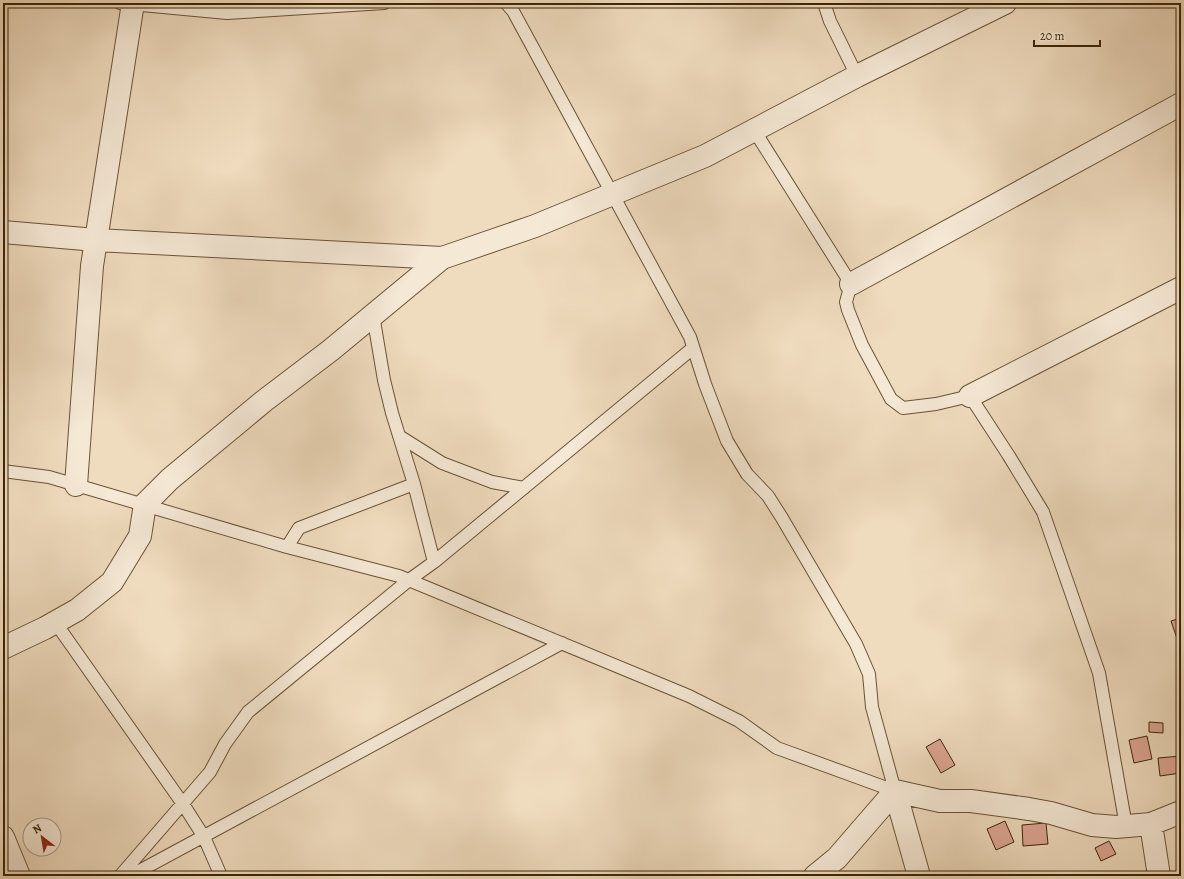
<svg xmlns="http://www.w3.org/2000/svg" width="1184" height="879" font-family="Alegreya,serif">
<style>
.building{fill:#dda593;stroke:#3c2607}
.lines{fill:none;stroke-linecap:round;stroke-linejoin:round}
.service-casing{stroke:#695335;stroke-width:14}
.minor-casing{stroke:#695335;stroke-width:24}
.service{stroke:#f5e8d5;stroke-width:12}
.minor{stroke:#f5e8d5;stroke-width:22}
</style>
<rect width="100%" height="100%" fill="#efdbbe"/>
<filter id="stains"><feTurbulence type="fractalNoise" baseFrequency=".005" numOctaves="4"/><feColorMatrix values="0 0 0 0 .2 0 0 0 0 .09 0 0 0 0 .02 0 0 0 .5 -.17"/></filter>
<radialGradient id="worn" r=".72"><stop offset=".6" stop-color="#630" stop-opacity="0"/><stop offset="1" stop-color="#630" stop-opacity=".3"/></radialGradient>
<path class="building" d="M1181,618V650L1171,621Z
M1149,722L1163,723V733L1149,732Z
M1147,736L1152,759L1134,763L1129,740Z
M940,739L955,765L941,773L926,747Z
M1181,756V773L1160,776L1158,758Z
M1005,821L1014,842L996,850L987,829Z
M1046,823L1048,844L1023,846L1022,825Z
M1109,841L1116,854L1101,861L1095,848Z"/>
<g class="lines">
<defs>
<path id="service" d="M120,3L227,13L384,3
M506,3L513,11L690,337L705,384L727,441L747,474L768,496L782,518L856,644L869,674L872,707L895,791
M824,3L830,21L857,76
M754,130L851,284L846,302L848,310L862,345L891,399L903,408L936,404L970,396L1009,456L1043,512L1099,673L1126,826
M373,315L384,380L392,413L414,484L434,562
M399,436L442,463L492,482L524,488
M3,471L49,477L287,547L399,576L689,696L739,721L777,748L895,791
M287,547L299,528L414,484
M55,622L183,804L204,837L221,876
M120,876L210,772L225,744L248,712L409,580L434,562L693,348
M130,876L562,643"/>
<path id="minor" d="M3,232L96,240L442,258
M851,284L1181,104
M970,396L1181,288
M76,485L92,266L133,3
M3,648L45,628L77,610L112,582L140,536L145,504L170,479L264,401L331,350L442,258L535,226L705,156L857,76L1005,3
M895,791L940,801H971L1029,809L1051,813L1092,825L1116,827L1151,824L1181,812
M895,791L919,876
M1151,824L1159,876
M3,837L19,876
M815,876L837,858L895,791"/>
</defs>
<use href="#service" class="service-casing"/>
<use href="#minor" class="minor-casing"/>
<use href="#service" class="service"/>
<use href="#minor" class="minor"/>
</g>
<rect width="1184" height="879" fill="none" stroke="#efdbbe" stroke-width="16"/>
<rect x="4" y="4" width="1176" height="871" fill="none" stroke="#3c2607" stroke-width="2"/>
<rect x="8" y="8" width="1168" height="863" fill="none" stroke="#3c2607"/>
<g transform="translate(42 837) rotate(329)"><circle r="19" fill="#f5e8d5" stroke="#ab9a83"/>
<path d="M0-3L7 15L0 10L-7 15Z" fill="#8f2418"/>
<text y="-6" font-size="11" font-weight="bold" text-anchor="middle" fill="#3c2607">N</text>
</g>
<path d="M1034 40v6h66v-6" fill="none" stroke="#3c2607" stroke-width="2"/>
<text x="1040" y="40" font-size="12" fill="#3c2607" stroke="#f5e8d5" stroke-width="3" paint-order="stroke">20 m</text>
<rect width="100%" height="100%" filter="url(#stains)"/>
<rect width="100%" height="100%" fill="url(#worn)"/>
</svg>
